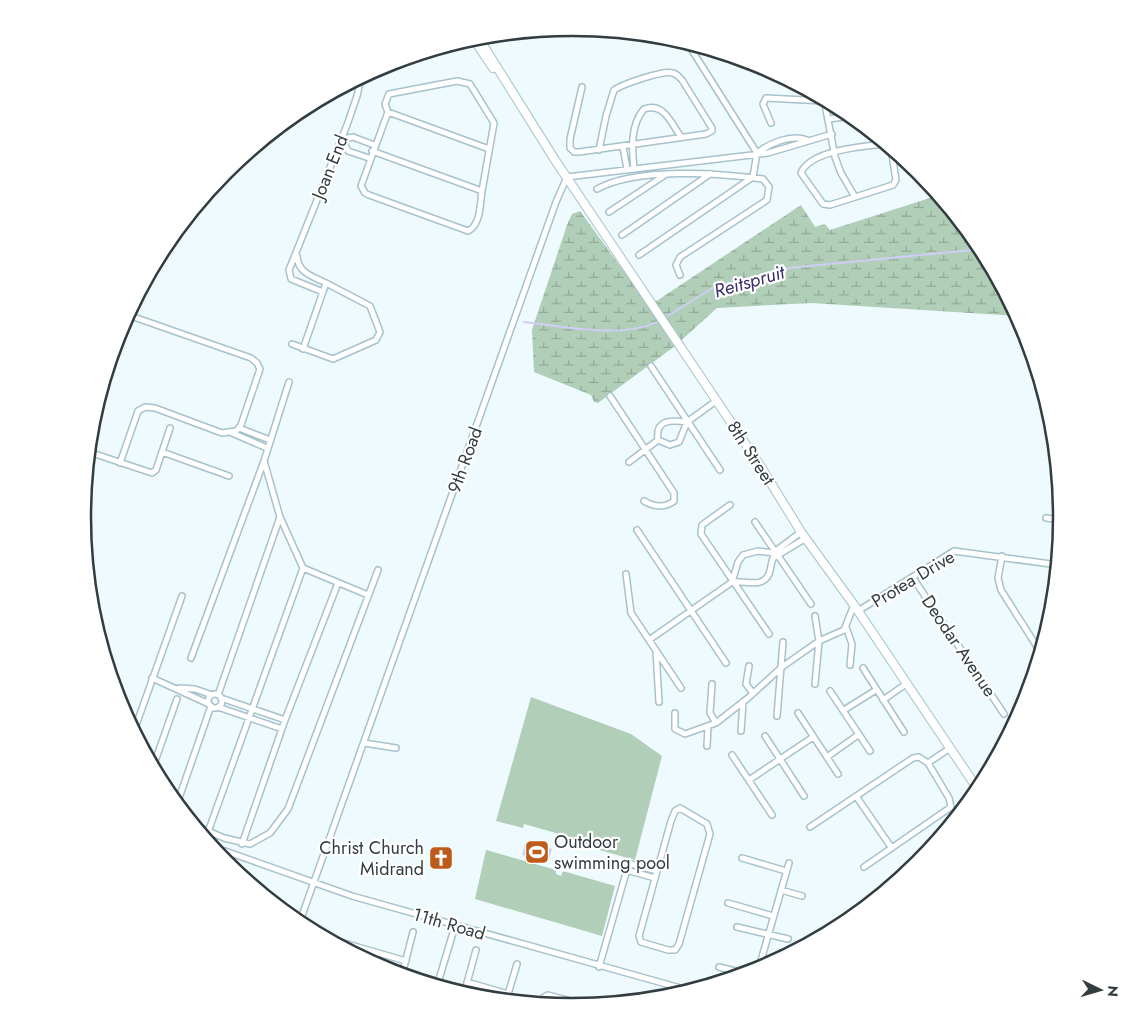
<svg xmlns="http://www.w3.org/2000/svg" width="1145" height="1035" font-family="Jost,sans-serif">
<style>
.green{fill:#b1cfb8}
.wetland{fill:url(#wetland-marsh)}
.water{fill:url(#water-ripples)}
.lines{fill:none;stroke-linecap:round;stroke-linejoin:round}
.stream{stroke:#d0cdf7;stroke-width:2}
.street-casing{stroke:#a7c2cb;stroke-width:8}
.secondary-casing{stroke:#a7c2cb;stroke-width:10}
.street{stroke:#fff;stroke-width:5}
.secondary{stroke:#fff;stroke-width:8}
.labels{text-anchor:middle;stroke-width:4.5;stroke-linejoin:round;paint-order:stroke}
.street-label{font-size:18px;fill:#323d41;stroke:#fff}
.poi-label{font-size:18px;fill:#323d41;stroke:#fff;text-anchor:start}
.water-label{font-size:19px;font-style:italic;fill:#3a2e6b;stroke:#fff}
.rim{fill:none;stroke:#323d41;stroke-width:2.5}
</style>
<defs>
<pattern id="wetland-marsh" width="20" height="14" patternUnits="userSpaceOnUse" patternTransform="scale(1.25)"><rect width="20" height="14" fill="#b1cfb8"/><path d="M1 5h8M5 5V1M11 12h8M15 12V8" fill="none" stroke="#91a997"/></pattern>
<pattern id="water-ripples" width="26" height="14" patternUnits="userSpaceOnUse" patternTransform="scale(1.25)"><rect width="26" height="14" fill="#d0cdf7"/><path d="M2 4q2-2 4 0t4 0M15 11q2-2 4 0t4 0" fill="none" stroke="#b3b1d5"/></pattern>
</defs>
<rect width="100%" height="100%" fill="#effafe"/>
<path class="green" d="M531,697L631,734L662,756L635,860L571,842L563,835L524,824L523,828L496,821Z
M486,850L556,870V874L561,876L563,871L615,886L602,936L475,899Z"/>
<path class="wetland" d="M939,195L980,246L1018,316L811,303L717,308L675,346L598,403L594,402L591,395L534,372L532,330L567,225L572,214L580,211L649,306L801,205L815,227L825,224L830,230Z"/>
<path class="water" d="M526,841L552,849L548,862L522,855Z"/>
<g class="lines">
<path class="stream" d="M664,318L714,287L789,268L982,249
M524,322C561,326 627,340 660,320"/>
<defs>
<path id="street" d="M688,44L757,153
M582,87L570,139V148L574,152H579L706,134L712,131V128L682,80C679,77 677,74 673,73C663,70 623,84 614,90L606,116L599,150
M824,99L835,157L841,173L855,197
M388,112L489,149
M829,119L852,116
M771,123L763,104L766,98L824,101
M342,139L348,151L369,158
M342,139L353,137L374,145
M886,144C865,146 810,150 801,173L823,204L830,205L893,185L896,180L891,148
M623,147L627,169
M372,151L482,191L494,123L470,84L457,81L389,94L385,104L388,112L361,186L365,193L369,195L468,231C481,225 480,203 482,191
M634,169C632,149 630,125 644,109C664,102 671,123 681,137
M597,189C637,167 719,173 763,179L769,187L767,200L680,257L676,265L680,275
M609,212L665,175
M622,235L710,174
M639,255L753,177L757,153C770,143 791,134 807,140
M297,256C298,273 312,276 326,283
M323,292L291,279L289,270L347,125L357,96L361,78
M292,344L333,359L376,340L380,332L370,306L326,283L303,349
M651,366L720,470
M610,396L674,493V501C665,508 654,507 644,501
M239,428L270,440
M232,433L267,448
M658,440L670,445L679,442L687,422L716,401
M658,440C655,419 671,420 687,422
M89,452L152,473L156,470L170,428
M162,452L229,476
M264,461L280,517L303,568L368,595
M629,462L658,440
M120,463L136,417L138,411L145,407L155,408L222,433L236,431L241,425L260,369L257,363L251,358L128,315
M730,505L702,525L701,534L769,634
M1046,518L1062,520
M755,522L811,604
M637,530L726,663
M1002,556L998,578L1001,590L1041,653
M626,574L631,613L681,688
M913,578L1004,714
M732,582C745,580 762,589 769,574C771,569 771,563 773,558L806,538
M858,611L954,551L1058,565
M846,627L852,644L850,665
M649,640L732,582L738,562L743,555L758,551L773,553L801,532
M656,651L659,702
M191,658L264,461L289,382
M749,666L746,684L753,693
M863,668L904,732
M152,678L209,704
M712,684L710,713L716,723
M815,684L819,641L815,616
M179,688L195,689L212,695
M830,691L870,751
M208 701a7 7 0 1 1 14 0a7 7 0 1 1-14 0Z
M218,695L280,517
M221,698L285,720
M883,700L906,684
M218,707L282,729
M844,710L876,690
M675,713V729L685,734L716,723L748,698L782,667L819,641L844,630L854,605
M798,713L838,774
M777,716L783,642
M134,731L182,596
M741,731L743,702
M765,736L804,796
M364,743L396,748
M707,746L708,727
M732,755L772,815
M827,757L858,735
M928,763L950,748
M153,767L177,699
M749,780L813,737
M856,796L891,847
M177,804L211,706
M680,808L707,824L710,834L679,944L675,950H668L641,942L639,936L671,821L675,811Z
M194,825L224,838L250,844L270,833L288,809L378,570
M810,827L913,758L919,757L928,763L949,798L951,807L864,867
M208,832L303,568
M242,844L285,720L338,583
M211,846L352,896L691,991
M742,858L786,871
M626,870L655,878
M781,890L802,896
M728,903L773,916
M299,924L556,202L567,177L768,153L832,134
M737,927L788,939
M332,942L337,941L406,961
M599,967L628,866L631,864L657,871
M719,967L747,974
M758,971L789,863
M402,975L413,932
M467,982L508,994
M437,986L455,926
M464,994L476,950
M506,1001L517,964
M541,1004L544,997L548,995L582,1004L584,1006"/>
<path id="secondary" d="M478,37L555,160L761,467L801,532L854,605L979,791
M477,44L493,68"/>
</defs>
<use href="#street" class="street-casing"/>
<use href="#secondary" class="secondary-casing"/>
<use href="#street" class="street"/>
<use href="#secondary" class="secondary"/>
</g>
<defs>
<symbol id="stadium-square" viewBox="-11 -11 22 22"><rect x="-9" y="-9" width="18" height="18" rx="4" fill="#bc5b1a" stroke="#fff"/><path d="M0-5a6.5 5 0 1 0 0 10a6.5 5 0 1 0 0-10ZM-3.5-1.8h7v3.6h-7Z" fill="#fff"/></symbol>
<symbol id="church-square" viewBox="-11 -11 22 22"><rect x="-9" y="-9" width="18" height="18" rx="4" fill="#bc5b1a" stroke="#fff"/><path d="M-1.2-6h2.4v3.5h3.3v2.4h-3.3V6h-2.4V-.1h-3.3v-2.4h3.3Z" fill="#fff"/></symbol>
</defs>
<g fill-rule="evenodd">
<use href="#stadium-square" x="523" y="838" width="28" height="28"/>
<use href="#church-square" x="427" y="844" width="28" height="28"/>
</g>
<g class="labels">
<g class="street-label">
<text transform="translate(330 167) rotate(-68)" y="6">Joan End</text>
<text transform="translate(751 453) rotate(57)" y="6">8th Street</text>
<text transform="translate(465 460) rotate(-70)" y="6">9th Road</text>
<text transform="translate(913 579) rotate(-31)" y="6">Protea Drive</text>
<text transform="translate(959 646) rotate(56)" y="6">Deodar Avenue</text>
<text transform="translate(449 924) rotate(16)" y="6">11th Road</text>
</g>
<g class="poi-label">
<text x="554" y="848">Outdoor<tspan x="554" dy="21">swimming pool</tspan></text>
<text x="424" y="854" text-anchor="end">Christ Church<tspan x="424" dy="21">Midrand</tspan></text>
</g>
<g class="water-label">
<text transform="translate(749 281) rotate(-16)" y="7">Reitspruit</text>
</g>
</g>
<path d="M0 0H1145V1035H0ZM91 517a481 481 0 1 1 962 0a481 481 0 1 1-962 0Z" fill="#fff" fill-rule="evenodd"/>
<path class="rim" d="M91 517a481 481 0 1 1 962 0a481 481 0 1 1-962 0Z"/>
<g transform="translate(1100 990) rotate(95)" stroke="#ffffff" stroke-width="4" paint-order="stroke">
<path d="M0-4L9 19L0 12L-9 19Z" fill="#323d41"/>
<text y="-8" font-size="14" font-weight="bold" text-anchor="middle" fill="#323d41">N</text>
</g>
</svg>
